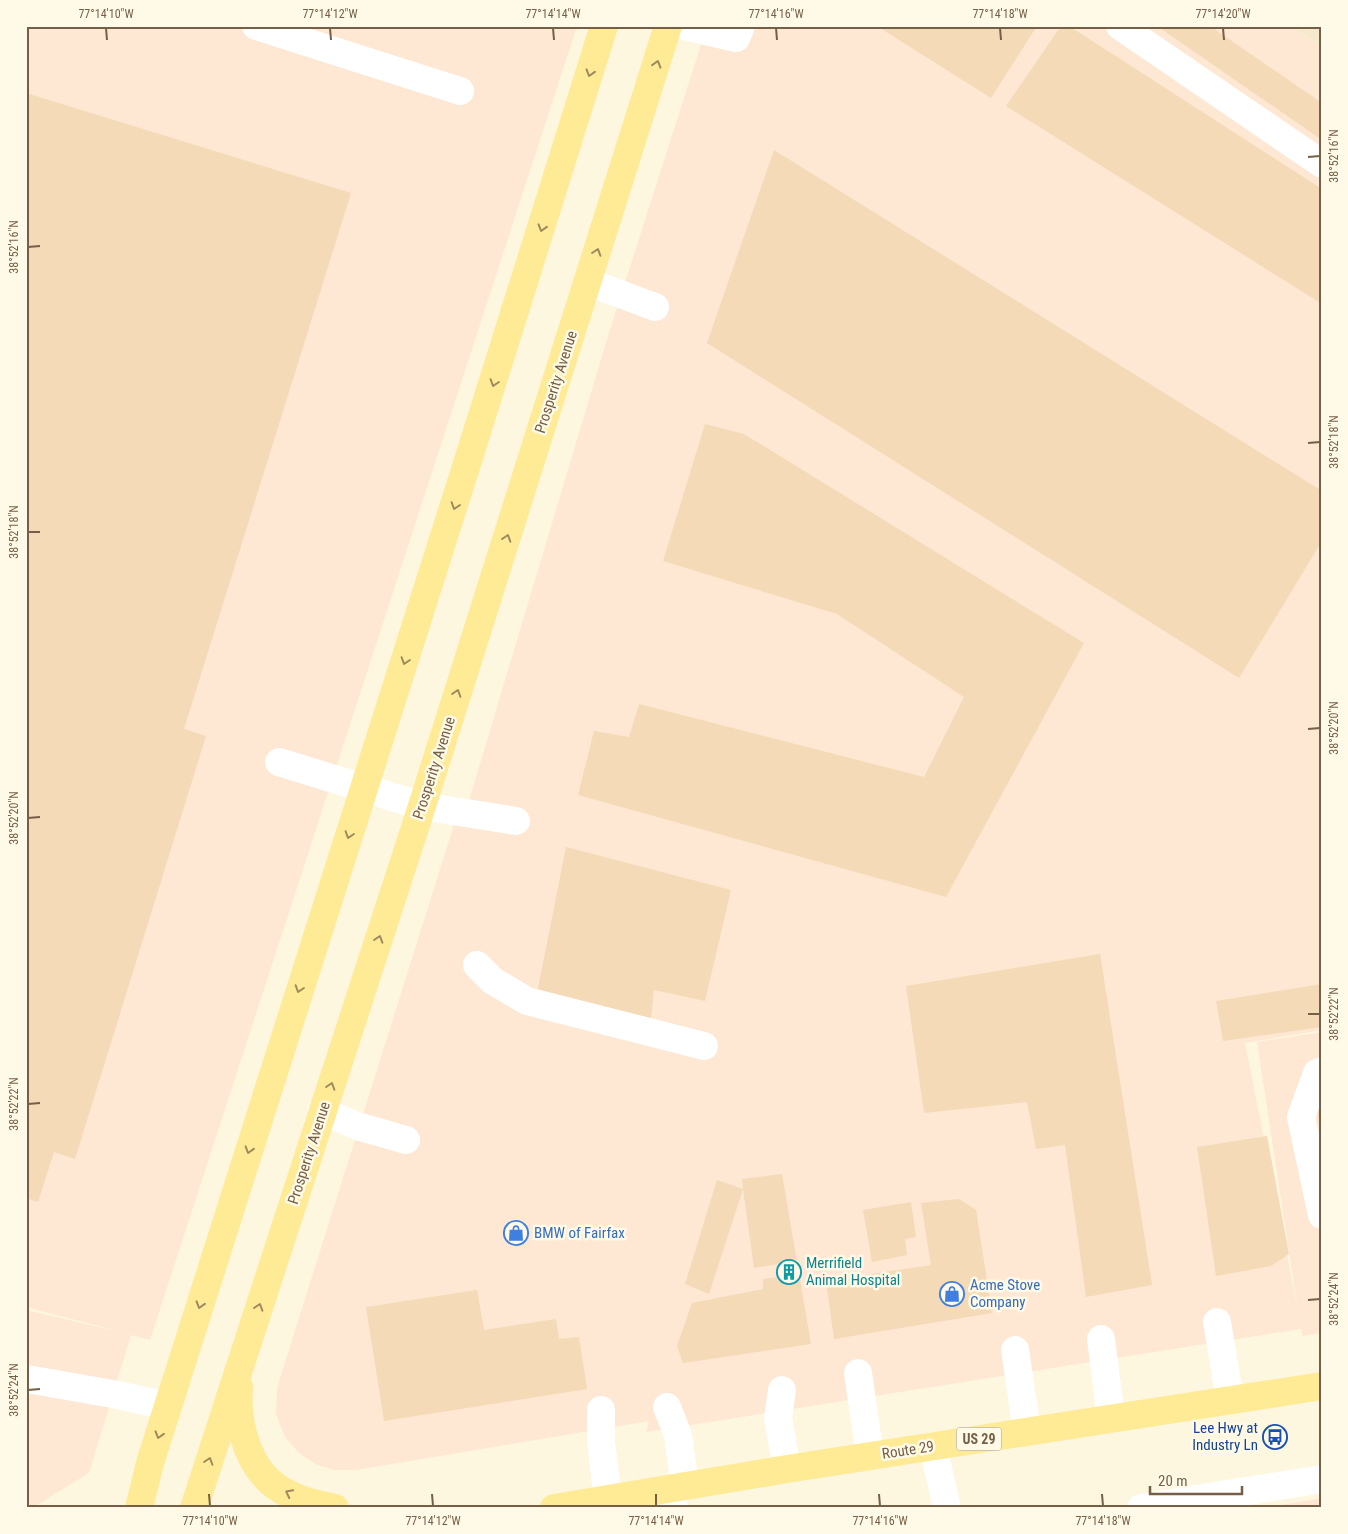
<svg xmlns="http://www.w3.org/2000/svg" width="1348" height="1534" font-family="'Roboto Condensed',sans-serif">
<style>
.residential{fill:#f5eace}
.commercial{fill:#fee7d3}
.building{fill:#f4dab6}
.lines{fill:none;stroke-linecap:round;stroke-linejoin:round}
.minor{stroke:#fff;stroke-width:28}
.major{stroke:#ffea95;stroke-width:28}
.oneway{stroke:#9e895e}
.ticks{fill:none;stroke:#755f46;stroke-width:2}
.labels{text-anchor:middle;stroke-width:5;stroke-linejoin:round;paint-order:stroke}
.shield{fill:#fffae7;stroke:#9e8e76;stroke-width:1}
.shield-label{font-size:14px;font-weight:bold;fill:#755f46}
.street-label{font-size:15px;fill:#755f46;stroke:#fffae7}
.shop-label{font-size:15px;fill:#366cbe;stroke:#fffae7;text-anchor:start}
.culture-label{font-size:15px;fill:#0d838f;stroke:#fffae7;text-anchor:start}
.transit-label{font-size:15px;fill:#164399;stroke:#fffae7;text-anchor:end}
.neatline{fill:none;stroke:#755f46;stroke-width:2}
.ticks-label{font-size:12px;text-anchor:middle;fill:#755f46}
</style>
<rect width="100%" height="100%" fill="#fdf7e0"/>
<path class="residential" d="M1291,26H1322V47Z"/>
<path class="commercial" d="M26,26H577L150,1340L131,1335L89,1473L32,1508H26V1310L129,1334L26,1307Z
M707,26H1291L1322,47V1030L1245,1043L1298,1311L1257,1042L1322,1032V1333L1303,1336L1301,1329L646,1432L649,1421L356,1470H335L317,1465L299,1453L285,1437L276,1414L277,1388L458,812L465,814L608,336Z
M1322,1498V1508H1265Z"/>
<path class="building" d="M877,26H1037L991,98Z
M1061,26H1069L1322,189V304L1006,106Z
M1157,26H1210L1322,103V140Z
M26,93L351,193L184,729L206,736L75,1159L54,1152L38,1202L26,1198Z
M774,150L1322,491V541L1239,678L707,343Z
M705,424L744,434L1084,643L946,897L578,795L594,731L629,737L639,704L924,777L964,697L837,614L663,561Z
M566,847L731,890L705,1001L654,990L650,1027L536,998Z
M1100,954L1152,1285L1086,1297L1065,1145L1036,1149L1027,1102L924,1113L906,986Z
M1322,984V1027L1223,1041L1216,1001Z
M1322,1087V1133L1321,1134L1314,1089Z
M1267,1136L1289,1254L1271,1266L1216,1276L1197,1147Z
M782,1174L811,1344L683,1363L677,1346L692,1303L763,1289V1279L780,1277L778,1264L754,1268L743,1189L709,1294L685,1284L717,1180L743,1189L742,1179Z
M959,1199L976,1210L992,1313L834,1339L826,1281L931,1265L921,1203Z
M911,1202L916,1237L905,1239L907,1255L872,1262L863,1210Z
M477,1290L484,1330L556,1319L559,1339L579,1337L587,1389L384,1421L366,1307Z"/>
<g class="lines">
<path class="minor" d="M256,26L460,91
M685,26L736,38L741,26
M1120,26L1322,164
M588,282L655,307
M279,762L422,806L516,821
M477,965L493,981L527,1001L704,1046
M1322,1071L1317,1073L1301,1117L1322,1215
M322,1111L357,1126L406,1140
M1217,1322L1230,1400
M1101,1339L1111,1418
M1015,1350L1027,1431
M858,1373L870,1456
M26,1381L27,1379L118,1395L168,1406
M782,1390L778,1418L787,1469
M667,1407L678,1435L685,1486
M601,1410V1442L608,1499
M933,1446L947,1508
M669,1489L674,1508
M1141,1508L1322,1479"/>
<path class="major" d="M239,1387C236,1426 249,1475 287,1493C302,1501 319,1505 335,1508
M139,1508L150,1463C300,983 456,506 604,26
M194,1508L422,806L668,26
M554,1508L787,1469L1322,1386"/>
</g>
<defs><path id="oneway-chevron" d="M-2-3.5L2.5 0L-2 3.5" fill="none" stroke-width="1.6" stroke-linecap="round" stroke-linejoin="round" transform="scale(1.25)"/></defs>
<g class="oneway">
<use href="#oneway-chevron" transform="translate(657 64) rotate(-73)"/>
<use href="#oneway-chevron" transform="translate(590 73) rotate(107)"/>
<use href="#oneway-chevron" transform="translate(542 228) rotate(107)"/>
<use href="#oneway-chevron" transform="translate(597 252) rotate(-72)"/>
<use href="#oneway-chevron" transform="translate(494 383) rotate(108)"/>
<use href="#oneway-chevron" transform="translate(455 506) rotate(108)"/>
<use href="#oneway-chevron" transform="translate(507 538) rotate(-72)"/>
<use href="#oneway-chevron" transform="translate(405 661) rotate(108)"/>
<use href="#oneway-chevron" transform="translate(457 693) rotate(-72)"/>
<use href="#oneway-chevron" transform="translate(349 835) rotate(108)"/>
<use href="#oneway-chevron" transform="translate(379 939) rotate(-72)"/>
<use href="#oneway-chevron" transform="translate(299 989) rotate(108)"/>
<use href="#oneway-chevron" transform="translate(331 1086) rotate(-72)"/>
<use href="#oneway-chevron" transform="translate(249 1150) rotate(107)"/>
<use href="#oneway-chevron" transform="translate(200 1305) rotate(107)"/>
<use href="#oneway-chevron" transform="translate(259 1307) rotate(-72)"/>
<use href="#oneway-chevron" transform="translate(159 1435) rotate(107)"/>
<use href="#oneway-chevron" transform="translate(209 1461) rotate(-72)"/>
<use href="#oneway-chevron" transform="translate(289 1493) rotate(-153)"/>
</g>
<path class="ticks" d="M106,28L107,40M330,28L331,40M553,28L554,40M776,28L777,40M1000,28L1001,40M1223,28L1224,40M1308,157L1320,156M28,247L40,246M1308,443L1320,442M28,532H40M1308,729L1320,728M28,818L40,817M1308,1014H1320M28,1104L40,1103M1308,1300L1320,1299M28,1390L40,1389M209,1494L210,1506M432,1494L433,1506M656,1494V1506M879,1494L880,1506M1102,1494L1103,1506"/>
<defs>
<symbol id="shop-ring" viewBox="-11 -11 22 22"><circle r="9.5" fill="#fffae7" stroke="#3f7fe0" stroke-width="1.5"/><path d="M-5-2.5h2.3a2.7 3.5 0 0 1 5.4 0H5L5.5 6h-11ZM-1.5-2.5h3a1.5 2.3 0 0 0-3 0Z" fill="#3f7fe0"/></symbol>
<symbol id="building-ring" viewBox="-11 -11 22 22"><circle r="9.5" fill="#fffae7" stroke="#0f9aa8" stroke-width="1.5"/><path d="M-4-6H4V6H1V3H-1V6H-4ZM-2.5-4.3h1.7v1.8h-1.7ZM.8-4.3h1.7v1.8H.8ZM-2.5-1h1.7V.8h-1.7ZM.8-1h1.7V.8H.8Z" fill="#0f9aa8"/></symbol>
<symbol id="bus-ring" viewBox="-11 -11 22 22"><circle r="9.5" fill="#fffae7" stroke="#1a4fb4" stroke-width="1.5"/><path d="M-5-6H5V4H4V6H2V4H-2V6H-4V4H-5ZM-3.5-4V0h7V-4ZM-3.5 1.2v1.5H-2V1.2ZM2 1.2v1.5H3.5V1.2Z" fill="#1a4fb4"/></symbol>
</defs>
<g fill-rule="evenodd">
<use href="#shop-ring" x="502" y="1219" width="28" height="28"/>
<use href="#building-ring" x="775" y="1258" width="28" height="28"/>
<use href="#shop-ring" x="938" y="1280" width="28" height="28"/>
<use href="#bus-ring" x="1261" y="1423" width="28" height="28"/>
</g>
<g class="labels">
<rect class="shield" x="956.5" y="1427.5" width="45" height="23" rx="4"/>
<g class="shield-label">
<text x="979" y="1444">US 29</text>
</g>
<g class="street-label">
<text transform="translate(556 382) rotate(-72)" y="5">Prosperity Avenue</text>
<text transform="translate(434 768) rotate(-72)" y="5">Prosperity Avenue</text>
<text transform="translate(309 1153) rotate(-72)" y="5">Prosperity Avenue</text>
<text transform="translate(908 1450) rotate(-9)" y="5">Route 29</text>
</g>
<g class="shop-label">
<text x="534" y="1238">BMW of Fairfax</text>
<text x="970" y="1290">Acme Stove<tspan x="970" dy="17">Company</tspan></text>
</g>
<g class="culture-label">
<text x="806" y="1268">Merrifield<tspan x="806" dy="17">Animal Hospital</tspan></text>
</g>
<g class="transit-label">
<text x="1258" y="1433">Lee Hwy at<tspan x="1258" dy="17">Industry Ln</tspan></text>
</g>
</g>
<rect width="1348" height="1534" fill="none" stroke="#fffae7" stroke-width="55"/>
<path d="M1150 1486v8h92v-8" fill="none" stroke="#755f46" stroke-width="2.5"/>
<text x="1158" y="1486" font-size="15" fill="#755f46" stroke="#fffae7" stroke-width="4" paint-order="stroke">20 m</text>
<rect x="28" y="28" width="1292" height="1478" class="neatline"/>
<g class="ticks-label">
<text x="106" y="18">77°14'10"W</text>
<text x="330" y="18">77°14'12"W</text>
<text x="553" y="18">77°14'14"W</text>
<text x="776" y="18">77°14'16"W</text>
<text x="1000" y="18">77°14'18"W</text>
<text x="1223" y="18">77°14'20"W</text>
<text transform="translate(1334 156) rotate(-90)" y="4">38°52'16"N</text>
<text transform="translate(14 247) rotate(-90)" y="4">38°52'16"N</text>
<text transform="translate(1334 442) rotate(-90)" y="4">38°52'18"N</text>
<text transform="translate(14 532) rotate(-90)" y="4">38°52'18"N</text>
<text transform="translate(1334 728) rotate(-90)" y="4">38°52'20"N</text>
<text transform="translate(14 818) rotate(-90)" y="4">38°52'20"N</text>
<text transform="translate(1334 1014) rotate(-90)" y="4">38°52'22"N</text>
<text transform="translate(14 1104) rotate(-90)" y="4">38°52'22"N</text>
<text transform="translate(1334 1299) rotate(-90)" y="4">38°52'24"N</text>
<text transform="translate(14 1390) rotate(-90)" y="4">38°52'24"N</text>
<text x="210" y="1525">77°14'10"W</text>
<text x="433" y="1525">77°14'12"W</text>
<text x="656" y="1525">77°14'14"W</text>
<text x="880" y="1525">77°14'16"W</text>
<text x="1103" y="1525">77°14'18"W</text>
</g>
</svg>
